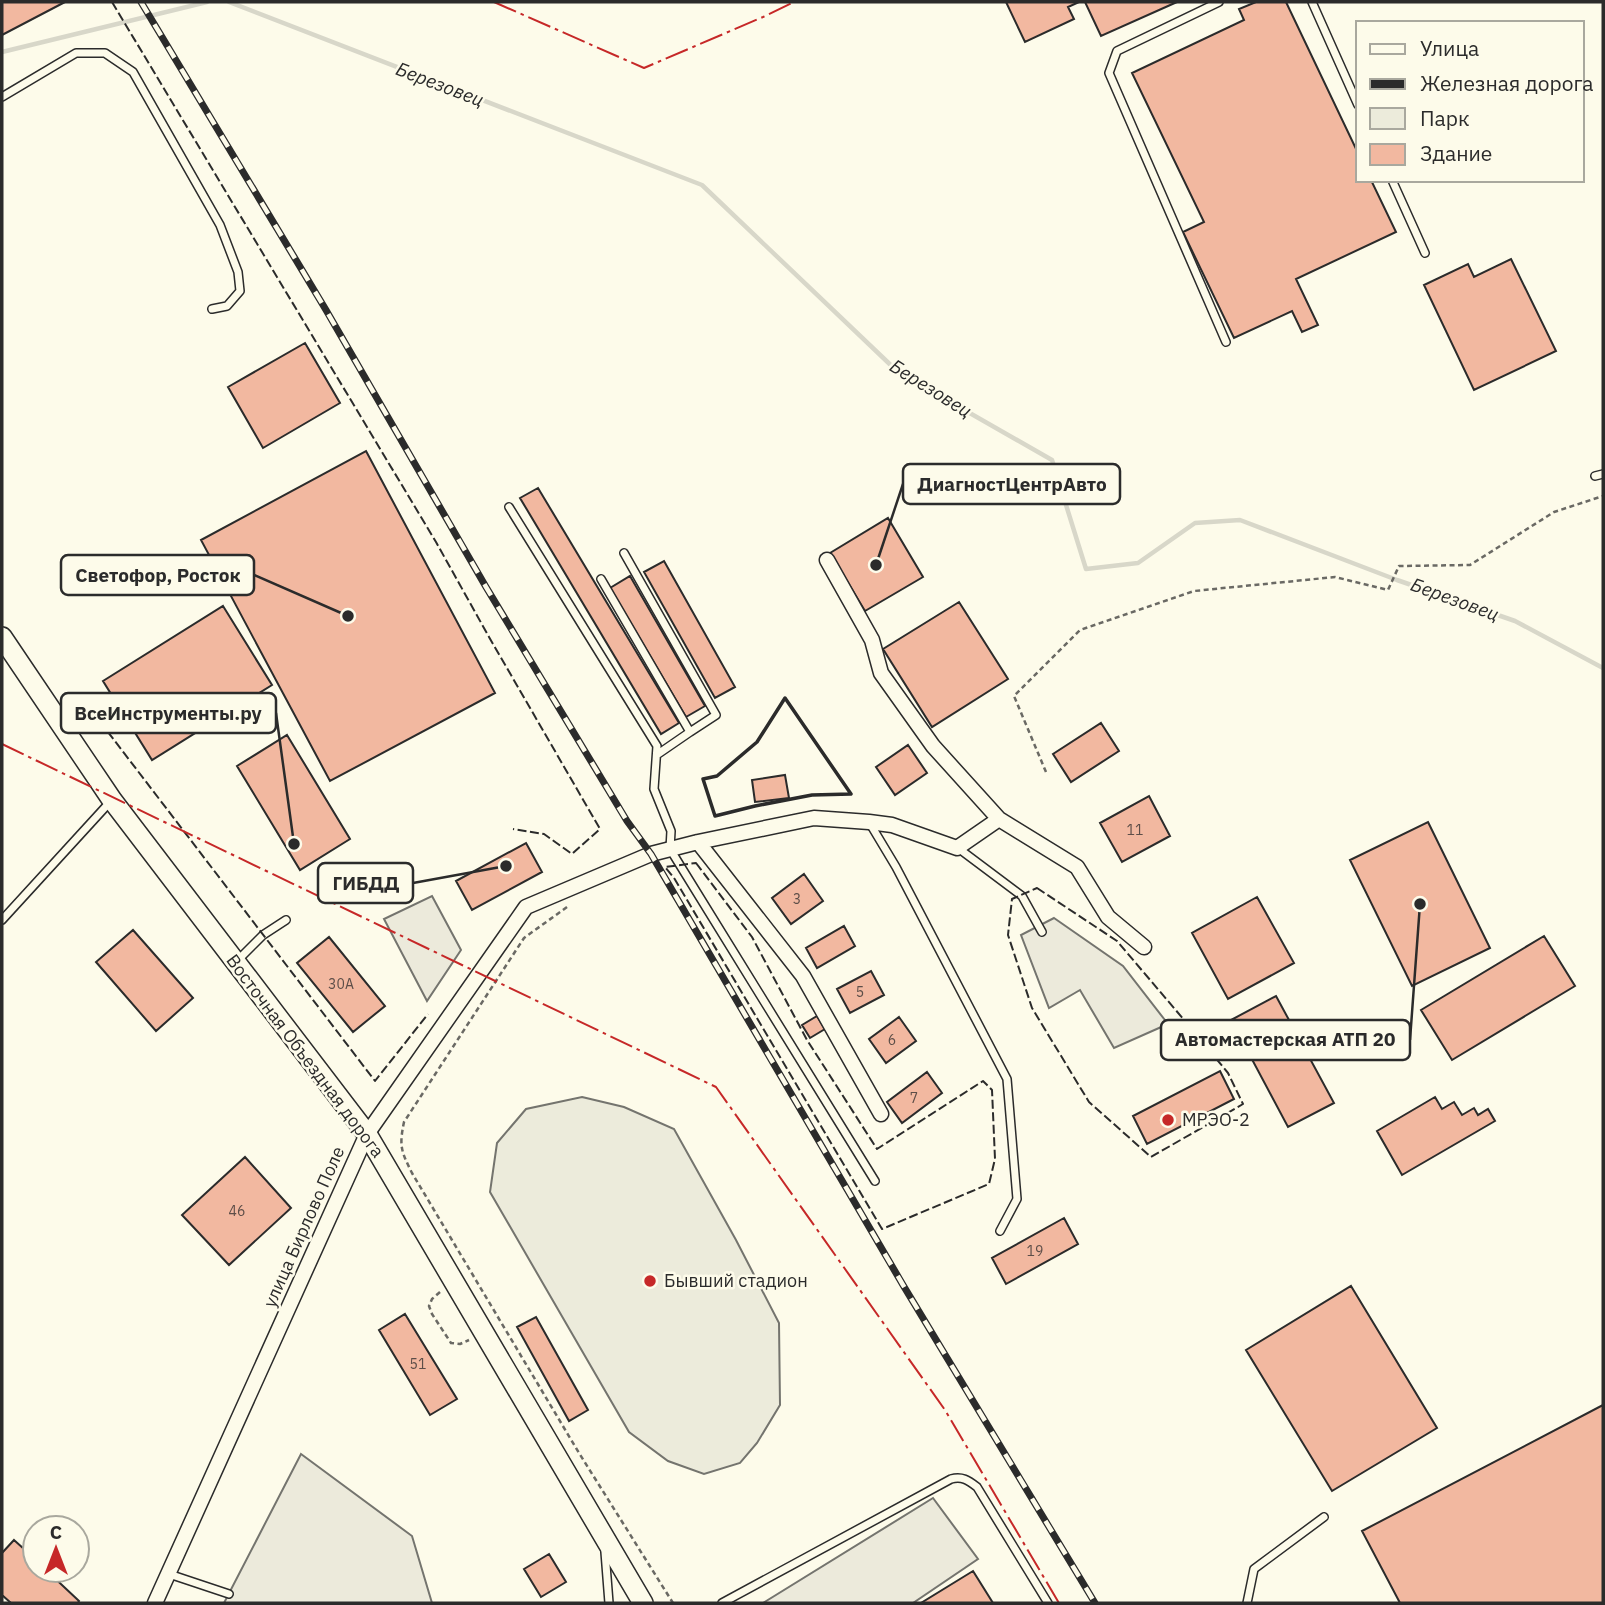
<svg xmlns="http://www.w3.org/2000/svg" width="1605" height="1605" font-family="'IBM Plex Sans',sans-serif">
<style>
.green{fill:#ecebdb;stroke:#74746e;stroke-width:2}
.parking{fill:#eceadb;stroke:#74746e;stroke-width:2}
.lines{fill:none;stroke-linecap:round;stroke-linejoin:round}
.stream{stroke:#d8d7c9;stroke-width:4.5}
.building{fill:#f2b8a0;stroke:#2b2b2b;stroke-width:2}
.service-casing{stroke:#2b2b2b;stroke-width:10}
.minor-casing{stroke:#2b2b2b;stroke-width:17}
.secondary-casing{stroke:#2b2b2b;stroke-width:22}
.path{stroke:#6a6964;stroke-width:2.5;stroke-dasharray:5 3.5;stroke-linecap:butt}
.service{stroke:#fdfbea;stroke-width:7}
.minor{stroke:#fdfbea;stroke-width:14}
.secondary{stroke:#fdfbea;stroke-width:19}
.rail-casing{stroke:#2b2b2b;stroke-width:7}
.rail{stroke:#fdfbea;stroke-width:4.5;stroke-dasharray:13;stroke-linecap:butt}
.fence{stroke:#2b2b2b;stroke-width:2;stroke-dasharray:9 3.5;stroke-linecap:butt}
.wall{stroke:#2b2b2b;stroke-width:3.5}
.power{stroke:#c62828;stroke-width:2;stroke-dasharray:24 5 3.5 5;stroke-linecap:butt}
.poi-dot{fill:#c62828;stroke:#fdfbea;stroke-width:2.5}
.labels{text-anchor:middle;stroke-width:5;stroke-linejoin:round;paint-order:stroke}
.number-label{font-size:14px;fill:#5d4e48}
.street-label{font-size:18px;fill:#2b2b2b;stroke:#fdfbea}
.poi-label{font-size:18px;fill:#2b2b2b;stroke:#fdfbea;text-anchor:start}
.water-label{font-size:19px;font-style:italic;fill:#2b2b2b;stroke:#fdfbea}
.leader{fill:none;stroke:#2b2b2b;stroke-width:2.5}
.callout-dot{fill:#2b2b2b;stroke:#fdfbea;stroke-width:2.5}
.callout{fill:#fdfbea;stroke:#2b2b2b;stroke-width:2.5}
.callout-label{font-size:19px;text-anchor:middle;font-weight:bold;fill:#2b2b2b}
</style>
<rect width="100%" height="100%" fill="#fdfbea"/>
<path class="green" d="M582,1097L624,1107L674,1129L736,1240L779,1323L780,1405L757,1443L740,1463L704,1474L668,1461L629,1432L490,1192L497,1143L526,1109Z"/>
<path class="parking" d="M432,896L461,950L427,1001L384,919Z
M1054,918L1123,966L1168,1024L1114,1048L1080,990L1049,1008L1021,935Z
M301,1454L412,1536L432,1603H224Z
M933,1498L978,1559L913,1603H763Z"/>
<g class="lines">
<path class="stream" d="M229,2L702,185L898,372L1052,460L1086,569L1138,563L1195,523L1240,520L1397,580L1515,621L1603,668
M2,52L207,2"/>
</g>
<path class="building" d="M2,2H65L2,35Z
M1006,2H1079L1068,7L1074,19L1025,42Z
M1085,2H1177L1101,36Z
M1256,2H1286L1358,153V180H1371L1396,232L1296,279L1318,325L1302,332L1292,311L1234,338L1183,232L1204,222L1132,73L1244,20L1239,9Z
M1511,259L1556,351L1474,390L1424,285L1468,264L1474,277Z
M305,343L340,403L263,448L228,387Z
M366,451L495,693L330,781L201,540Z
M538,488L679,723L661,734L520,498Z
M888,518L923,577L865,611L830,553Z
M664,561L735,687L715,698L644,572Z
M630,576L705,706L686,717L610,588Z
M959,602L1008,679L932,727L883,649Z
M223,606L272,685L152,760L103,681Z
M1101,723L1119,751L1071,782L1053,754Z
M287,735L350,839L300,870L237,766Z
M908,745L927,773L895,795L876,767Z
M785,775L789,798L755,802L752,780Z
M1149,796L1170,836L1122,862L1100,823Z
M1428,822L1490,948L1412,986L1350,860Z
M526,843L542,872L472,910L456,881Z
M804,874L823,901L791,924L772,898Z
M1257,897L1294,963L1228,999L1192,933Z
M844,926L855,946L817,968L806,948Z
M133,930L193,998L156,1031L96,962Z
M1544,936L1575,986L1452,1060L1421,1010Z
M329,937L385,1006L353,1032L297,963Z
M871,971L884,995L850,1013L837,989Z
M1276,996L1334,1103L1288,1127L1231,1020Z
M817,1016L825,1029L810,1038L802,1025Z
M899,1017L916,1041L886,1063L869,1039Z
M1220,1071L1234,1099L1147,1144L1133,1116Z
M927,1072L942,1093L902,1123L887,1102Z
M1435,1097L1442,1109L1454,1102L1462,1115L1474,1108L1478,1115L1488,1109L1495,1121L1402,1175L1377,1131Z
M245,1157L291,1208L229,1265L182,1215Z
M1064,1218L1078,1244L1006,1284L992,1258Z
M1351,1286L1437,1428L1332,1491L1246,1350Z
M405,1314L457,1399L430,1415L379,1330Z
M536,1317L588,1410L569,1421L517,1327Z
M1603,1405V1603H1400L1362,1531Z
M14,1540L35,1559V1570H46L79,1601L78,1603H11L2,1595V1553Z
M549,1554L566,1582L541,1597L524,1569Z
M973,1571L993,1603H921Z"/>
<g class="lines">
<defs>
<path id="service" d="M1219,2L1117,51L1109,73L1226,342
M1312,2L1358,105
M2,97L76,53H105L133,72L220,225L238,272L240,291L227,306L212,309
M1392,180L1425,253
M1595,476L1603,474
M509,507L657,746L654,789L671,831L670,849L875,1181
M624,553L716,715L690,732
M601,579L690,732L658,754
M869,822L896,867L1007,1079L1017,1199L1000,1231
M958,848L1022,896L1042,932
M2,920L110,802
M236,962L263,935L286,920
M605,1552L609,1603
M169,1574L229,1594
M722,1603L951,1479C962,1476 968,1480 977,1487L1048,1603
M1247,1603L1254,1569L1324,1517"/>
<path id="minor" d="M827,560L872,640L881,673L933,746L999,819
M698,842L803,976L881,1114
M155,1603L367,1134L526,907L651,854L698,842L814,818L869,822L892,825L957,848L999,819L1077,867L1108,917L1144,947"/>
<path id="secondary" d="M2,637L112,800L367,1134L643,1603"/>
</defs>
<use href="#service" class="service-casing"/>
<use href="#minor" class="minor-casing"/>
<use href="#secondary" class="secondary-casing"/>
<path class="path" d="M1046,772L1014,696L1080,630L1194,591L1335,577L1388,590L1399,566L1470,565L1554,512L1603,496
M567,907L524,938L404,1122C399,1146 401,1151 412,1173L579,1453L673,1603
M440,1292L432,1299L429,1306L432,1314L451,1343L460,1344L469,1340"/>
<use href="#service" class="service"/>
<use href="#minor" class="minor"/>
<use href="#secondary" class="secondary"/>
<defs>
<path id="rail" d="M141,2L326,310L486,587L627,821L651,854L903,1285L1095,1603"/>
</defs>
<use href="#rail" class="rail-casing"/>
<use href="#rail" class="rail"/>
<path class="fence" d="M112,2L436,542L489,637L600,829L572,854L544,834L513,829
M85,702L375,1081L428,1014
M696,863L752,937L807,1040L877,1149L983,1081L992,1090L995,1159L989,1184L882,1229L674,878L665,867Z
M1037,888L1117,941L1185,1021L1228,1073L1243,1104L1151,1157L1089,1102L1032,1008L1008,935L1012,899Z"/>
<path class="wall" d="M785,698L851,794L812,795L755,806L715,816L703,779L717,776L757,742Z"/>
<path class="power" d="M494,2L644,68L763,17L794,2
M2,744L716,1087L945,1410L1059,1603"/>
</g>
<g class="poi-dot">
<circle cx="1168" cy="1120" r="7"/>
<circle cx="650" cy="1281" r="7"/>
</g>
<g class="labels">
<g class="number-label">
<text x="1135" y="835">11</text>
<text x="797" y="904">3</text>
<text x="341" y="989">30А</text>
<text x="860" y="997">5</text>
<text x="892" y="1045">6</text>
<text x="914" y="1103">7</text>
<text x="237" y="1216">46</text>
<text x="1035" y="1256">19</text>
<text x="418" y="1369">51</text>
</g>
<g class="street-label">
<text transform="translate(305 1056) rotate(53)" y="6">Восточная Объездная дорога</text>
<text transform="translate(304 1227) rotate(-66)" y="6">улица Бирлово Поле</text>
</g>
<g class="poi-label">
<text x="1182" y="1126">МРЭО-2</text>
<text x="664" y="1287">Бывший стадион</text>
</g>
<g class="water-label">
<text transform="translate(440 84) rotate(21)" y="7">Березовец</text>
<text transform="translate(931 388) rotate(32)" y="7">Березовец</text>
<text transform="translate(1455 599) rotate(20)" y="7">Березовец</text>
</g>
</g>
<path class="leader" d="M876 565L903 484M348 616L254 575M294 844L276 713M506 866L413 883M1420 904L1410 1040"/>
<g class="callout-dot">
<circle cx="876" cy="565" r="7"/>
<circle cx="348" cy="616" r="7"/>
<circle cx="294" cy="844" r="7"/>
<circle cx="506" cy="866" r="7"/>
<circle cx="1420" cy="904" r="7"/>
</g>
<g class="callout">
<rect x="903" y="464" width="217" height="40" rx="7"/>
<rect x="61" y="555" width="193" height="40" rx="7"/>
<rect x="61" y="693" width="215" height="40" rx="7"/>
<rect x="318" y="863" width="95" height="40" rx="7"/>
<rect x="1161" y="1020" width="249" height="40" rx="7"/>
</g>
<g class="callout-label">
<text x="1012" y="491">ДиагностЦентрАвто</text>
<text x="158" y="582">Светофор, Росток</text>
<text x="168" y="720">ВсеИнструменты.ру</text>
<text x="366" y="890">ГИБДД</text>
<text x="1285" y="1046">Автомастерская АТП 20</text>
</g>
<rect width="1605" height="1605" fill="none" stroke="#2b2b2b" stroke-width="7"/>
<rect x="1356" y="21" width="228" height="161" fill="#fdfbea" stroke="#a9a89e" stroke-width="2"/>
<rect x="1370" y="44" width="35" height="10" fill="#fdfbea" stroke="#a9a89e" stroke-width="2"/>
<text x="1420" y="56" font-size="21" fill="#2b2b2b">Улица</text>
<rect x="1370" y="79" width="35" height="10" fill="#2b2b2b" stroke="#a9a89e" stroke-width="2"/>
<text x="1420" y="91" font-size="21" fill="#2b2b2b">Железная дорога</text>
<rect x="1370" y="108" width="35" height="21" fill="#ecebdb" stroke="#a9a89e" stroke-width="2"/>
<text x="1420" y="126" font-size="21" fill="#2b2b2b">Парк</text>
<rect x="1370" y="144" width="35" height="21" fill="#f2b8a0" stroke="#a9a89e" stroke-width="2"/>
<text x="1420" y="161" font-size="21" fill="#2b2b2b">Здание</text>
<g transform="translate(56 1549)"><circle r="33" fill="#fdfbea" stroke="#a9a89e" stroke-width="2"/>
<path d="M0-5L12 26L0 18L-12 26Z" fill="#c62828"/>
<text y="-10" font-size="19" font-weight="bold" text-anchor="middle" fill="#2b2b2b">С</text>
</g>
</svg>
